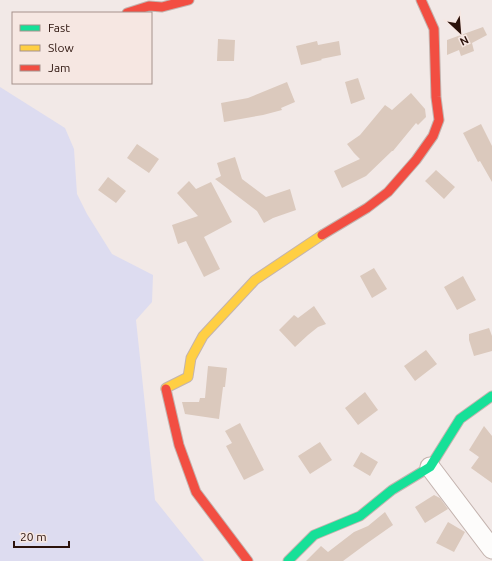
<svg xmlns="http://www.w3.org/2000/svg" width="492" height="561" font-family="Ubuntu,sans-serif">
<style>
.green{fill:#dddcf0}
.building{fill:#dbc9bd}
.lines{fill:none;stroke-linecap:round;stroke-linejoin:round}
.street-casing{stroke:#c3b3ae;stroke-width:21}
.fast-casing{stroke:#c3b3ae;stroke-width:11}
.slow-casing{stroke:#c3b3ae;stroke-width:11}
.jam-casing{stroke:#c3b3ae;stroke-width:11}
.street{stroke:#fdfcfb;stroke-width:19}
.fast{stroke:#16e098;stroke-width:9}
.slow{stroke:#ffcf43;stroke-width:9}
.jam{stroke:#f24e42;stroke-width:9}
</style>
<rect width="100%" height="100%" fill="#f2e9e7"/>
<path class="green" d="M0,87L65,128L74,149L77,194L87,214L112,254L153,275L152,302L136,320L155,500L204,561H0Z"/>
<path class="building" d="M483,27L487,35L472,43L474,51L461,56L459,50L447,55V40Z
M218,39L235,40L234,61H217Z
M317,41L318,45L339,41L341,55L321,59L322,60L301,65L296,46Z
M358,78L365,99L351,104L345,82Z
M287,82L295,102L281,108L282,110L263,115L224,122L221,103L248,98Z
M411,93L425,109L426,117L418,125L416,123L393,151H392L366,176L342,188L334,171L360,159L354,153L347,144L360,135L385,105L392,110Z
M481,124L492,146V182L480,161L478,162L463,133Z
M137,144L159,159L149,173L127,158Z
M235,157L242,179L266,197L290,189L296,210L273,218L264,223L257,211L215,179L221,176L217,163Z
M436,170L455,187L444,199L425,181Z
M108,177L126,191L116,203L98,190Z
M189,181L196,189L211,182L232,222L204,237L220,269L204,277L186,241L178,244L172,225L198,216L177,193Z
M374,268L387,289L372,298L360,276Z
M463,276L476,300L457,310L444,287Z
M314,306L326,324L318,327L308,335L295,347L279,330L294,315L298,318Z
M489,328L492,336V351L474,356L469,340V334Z
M426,350L437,364L415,381L404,366Z
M208,366L227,368L225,387H223L219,419L185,414L182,402H199L200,398H205Z
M365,392L378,410L358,425L345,408Z
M240,423L264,470L244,480L226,446L232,443L225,431Z
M484,426L492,436V483L471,468L479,457L469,450Z
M320,442L332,460L310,474L298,456Z
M361,452L378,462L370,476L353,466Z
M434,495L440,498L448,509L425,523L415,507Z
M385,512L393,525L366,544L343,561H306L321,546L328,552L354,532L368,526Z
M448,522L465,532L454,552L436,543Z"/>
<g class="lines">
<defs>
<path id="street" d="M430,467L492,549"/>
<path id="fast" d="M288,561L314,535L360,516L392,490L430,467L460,419L492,396"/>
<path id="slow" d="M166,389V388L188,377L191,358L203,336L255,280L322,235"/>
<path id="jam" d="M127,13L149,6L162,7L189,0
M322,235L367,208L388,192L416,160L433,136L439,120L436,97L434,29L421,0
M166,389L179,445L196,492L248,561"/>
</defs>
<use href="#street" class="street-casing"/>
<use href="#fast" class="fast-casing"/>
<use href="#slow" class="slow-casing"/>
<use href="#jam" class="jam-casing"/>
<use href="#street" class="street"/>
<use href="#fast" class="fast"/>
<use href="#slow" class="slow"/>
<use href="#jam" class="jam"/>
</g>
<rect x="12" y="12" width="140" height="72" fill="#f6e7e2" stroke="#a5928c"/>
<rect x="20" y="25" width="20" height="6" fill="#16e098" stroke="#a5928c"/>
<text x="48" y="32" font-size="12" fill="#2b120b">Fast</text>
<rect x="20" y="45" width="20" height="6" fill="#ffcf43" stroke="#a5928c"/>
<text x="48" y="52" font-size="12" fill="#2b120b">Slow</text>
<rect x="20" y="65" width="20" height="6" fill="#f24e42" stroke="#a5928c"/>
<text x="48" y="72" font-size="12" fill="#2b120b">Jam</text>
<g transform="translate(460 32) rotate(154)" stroke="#f6e7e2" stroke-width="3" paint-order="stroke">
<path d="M0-3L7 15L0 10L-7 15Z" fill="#2b120b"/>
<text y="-6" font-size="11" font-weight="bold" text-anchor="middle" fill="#2b120b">N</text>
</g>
<path d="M14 541v6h55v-6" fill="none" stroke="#2b120b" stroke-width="2"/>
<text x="20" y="541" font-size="12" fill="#2b120b" stroke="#f6e7e2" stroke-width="3" paint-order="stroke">20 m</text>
</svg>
